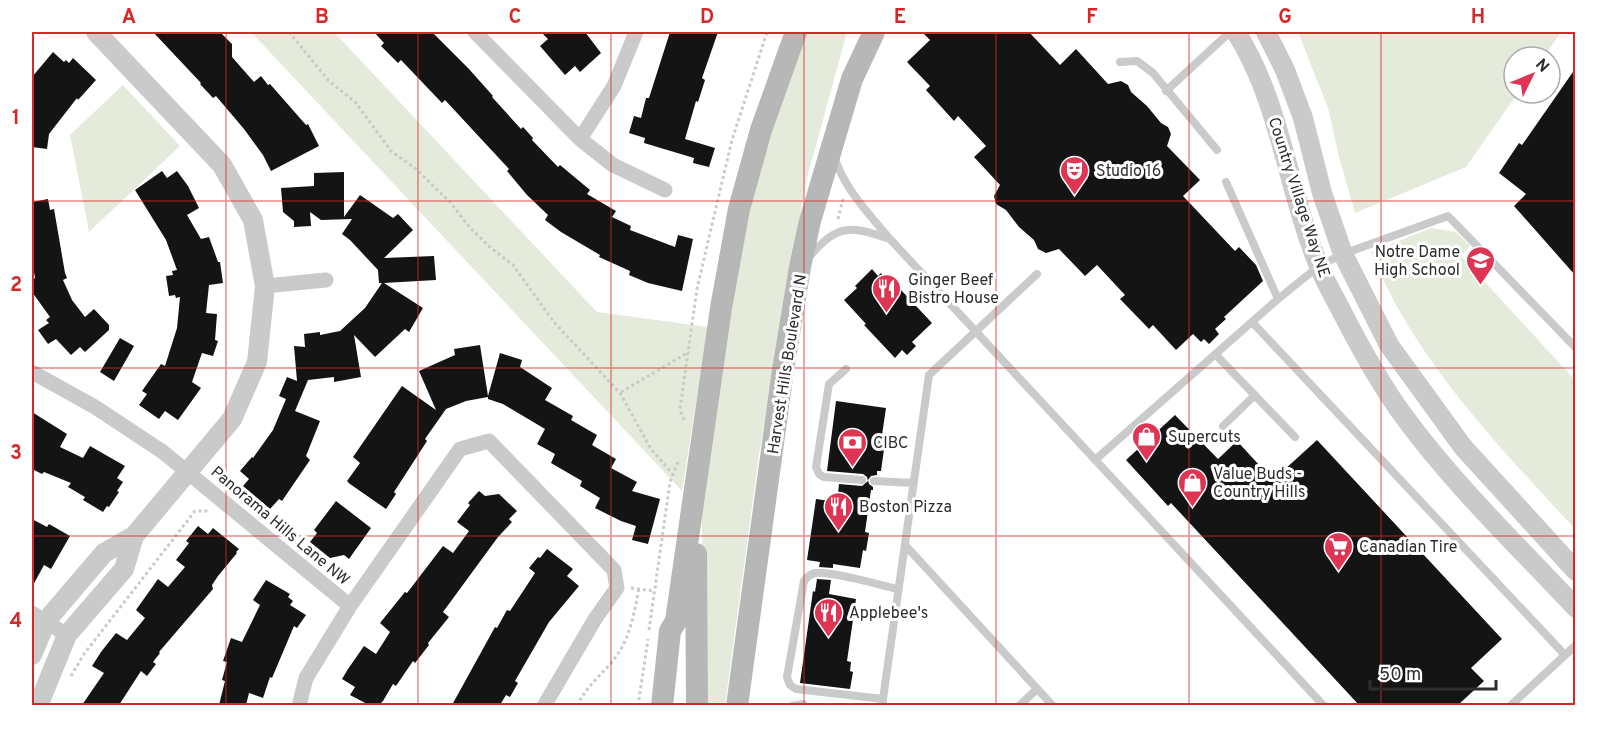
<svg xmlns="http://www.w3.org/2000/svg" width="1607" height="737" font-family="Overpass,sans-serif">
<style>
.green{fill:#e5ebdb}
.building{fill:#141414}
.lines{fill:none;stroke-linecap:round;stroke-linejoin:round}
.path{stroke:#cacaca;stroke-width:3;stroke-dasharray:3 3;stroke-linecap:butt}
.service{stroke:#cacaca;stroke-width:8}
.minor{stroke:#cacaca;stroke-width:15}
.tertiary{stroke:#cacaca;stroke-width:20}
.secondary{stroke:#b7b7b7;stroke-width:22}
.grid{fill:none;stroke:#d62828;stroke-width:1.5;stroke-opacity:0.55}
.labels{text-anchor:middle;stroke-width:6;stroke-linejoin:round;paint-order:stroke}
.poi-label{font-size:16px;fill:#2d2d2d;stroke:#fff;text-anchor:start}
.street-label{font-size:16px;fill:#2d2d2d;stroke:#fff}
.neatline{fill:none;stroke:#d62828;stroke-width:2}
.grid-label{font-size:20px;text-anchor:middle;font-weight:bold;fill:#d62828}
</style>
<rect width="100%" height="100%" fill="#fff"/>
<path class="green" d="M251,32H334L597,312L708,327L682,491Z
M804,32H847L806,182L759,455L725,705L707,706L701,496L748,200Z
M1298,32H1561L1544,57H1514V93H1518L1466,167L1355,213L1339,157L1328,108Z
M123,85L180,146L89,232L70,135Z
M1431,228L1456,232L1470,246L1461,256L1575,380V529C1497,444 1415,361 1371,252Z"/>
<path class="building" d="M153,32H220L232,44V57L254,82L261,76L268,85L270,84L306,125L308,124L319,146L271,171L263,155L244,129L216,96L213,98L200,84L201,83Z
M374,32H432L469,69L493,96L492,97L521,129L523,127L533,138L532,140L558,167L560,165L590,190L587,194L616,211L612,217L631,226L630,230L675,247L678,235L693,239L682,291L648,283L629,275L630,271L599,257L600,255L561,232L545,220L548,215L527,195L507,171L509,169L445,100L442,103L401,60L398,63L381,46L384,43Z
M541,32H585L601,53L580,72L575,66L565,75L540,46L548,39Z
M670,32H718L702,78L705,80L698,102L696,101L685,139L715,148L709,167L693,163L694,158L644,143L645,138L629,133L634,116L641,118L646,98H649Z
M922,32H1029L1060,65L1076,49L1108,84L1121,81L1128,85L1131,92L1147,106L1161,123L1168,127L1171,134L1167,146L1200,180L1183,196L1235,251L1239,247L1256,265L1263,281L1224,317L1226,319L1215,329L1219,334L1209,344L1204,339L1201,342L1193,334L1176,350L1153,325L1149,329L1120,299L1125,295L1097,265L1085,276L1059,249L1046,253L1038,249L1034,240L1019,227L1006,210L996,204L994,196L1000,185L974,157L986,146L958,116L954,121L926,90L930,86L907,62L930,40Z
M53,52L64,62L66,60L69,63L73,58L96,80L78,100L77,98L49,134L47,149L32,147V77Z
M1575,69V275L1514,206L1526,194L1499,173L1519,143L1522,145Z
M162,171L167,178L177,171L188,186L199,208L187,215L201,239L209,237L218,262H220L223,283L209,285L206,313L217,314L215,340L218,341L213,356L202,353L192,382L201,388L178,420L165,411L159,419L139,405L147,394L142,391L161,364L165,366L177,328L180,297L176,298L175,295L169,296L166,276L173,275L172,271L177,270L166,240L135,190Z
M344,172V217L360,195L393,218L398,214L413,230L384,258L434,256L436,280L384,283L423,308L409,332L405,329L375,357L354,335L361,377L334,382V377L308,380L295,411L320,421L306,456L310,460L282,501L279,499L270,509L243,486L249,479L240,471L252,457L253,458L273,430L286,399L279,396L287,377L297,381L294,346L305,347L304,334L320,332V335L340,331L365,308L382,283H379L378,270L350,240L342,234L352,219L321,220L310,212L311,226L294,227V221L283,212L281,188L314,186V173Z
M48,199L50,210L54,209L65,273L67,278L63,280L72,300L85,317L94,309L109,325V330L85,352L80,347L71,355L56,339L48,344L38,330L49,323L46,320L50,317L32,292V280L35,278L32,260V202Z
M872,269L878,276L881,273L899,292L901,290L932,323L912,342L916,346L907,355L902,350L895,358L864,325L866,324L844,300L857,288L855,286Z
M120,338L134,346L114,381L100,372Z
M480,345L488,396L500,353L522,360L520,367L552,388L545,400L573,416L571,420L597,435L592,445L616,459L611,468L637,482L632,491L660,499L648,544L632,540L636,526L621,521L595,508L600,498L580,486L582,481L551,463L555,454L537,444L545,429L503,404L488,399V397L466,401L446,409L425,439L427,441L394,492L396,494L386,509L350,484L347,481L360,463L353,457L402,386L436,410L419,371L455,355L454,349Z
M836,401L886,408L881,442H885L881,471H877V475L871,476L868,480L869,484L873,487V490H871L865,532L869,533L866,551L863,550L860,568L833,564V568L819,567L820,562L807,560L816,499L837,502L839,484L862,486L868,481L867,477L863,474L827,471Z
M32,412L67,434L60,447L83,458L90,446L125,466L117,478L123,482L117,491L119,492L109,507L107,506L103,512L83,500L85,497L68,487L71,483L44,472L42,474L32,469Z
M1175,415L1218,459L1237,441L1273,480L1317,440L1502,639L1471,668L1484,681L1458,705H1359L1171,503L1168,506L1126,460Z
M479,491L485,496L499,494L517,511L509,519L512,522L498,537L443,612L449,617L428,643L429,645L415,663L413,661L396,686L393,684L383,701L379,705H369L350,695L355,687L342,679L348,669L364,646L376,654L390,632L380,623L405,592L407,593L443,546L453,553L469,531L457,522L470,505L468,503Z
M336,501L371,528L349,559L344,555L330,558L310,542L317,533L314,530Z
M32,519L47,527L49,524L70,536L51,569L44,565L32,587Z
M198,526L208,534L213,528L239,549L236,552L237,553L218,576L212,585L213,589L159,652L160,653L153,662L156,664L147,676L141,671L119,705H82L104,673L92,666L101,652L116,633L127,640L145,618L136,610L158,579L168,587L185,567L176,560L189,543L186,541Z
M547,549L573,569L567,576L579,586L549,622L515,681L518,683L510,697L506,695L500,705H452L495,627L497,628L507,610L510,611L535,573L529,568L538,557L540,558Z
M817,579L831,580L829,594L856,599L847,661L851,662L850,671L853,672L850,689L800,683L813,591L815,592Z
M266,580L290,594L288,597L293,601L290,605L306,615L297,628L294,626L272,678L270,677L263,698L249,693L246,705H219L225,681L222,680L227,662L223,661L231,638L242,642L260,605L253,600Z"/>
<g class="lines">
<path class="path" d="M289,32L329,81L356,103L391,151L416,169L450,202L470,228L491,248L513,265L553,321L620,393L651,449L672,473
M838,219L843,199
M621,392L689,352
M684,420L680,409L697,289L713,220L732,140L767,32
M631,588L654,591
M649,630L670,482L678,462
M71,676L84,654L195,511H210
M577,706C586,687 599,677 612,662C630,640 634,614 639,588
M638,706L648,639"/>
<path class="service" d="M1120,62L1137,61L1153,73L1217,150
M1166,91L1230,32
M835,159C845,189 869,214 889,238L1324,706
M1226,182L1278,299
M809,257C837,225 848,225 887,238
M1252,322L1565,655
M1216,355L1295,437
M846,369L829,384L816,467L819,474L824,477L862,480
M1223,426L1255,395
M1095,460L1278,299L1319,266L1343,254L1448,216L1576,348
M874,481L914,483
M905,545L1053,706
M883,699L796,689L790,685L787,677L804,581C807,577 810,574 815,573C832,571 880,585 898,589
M792,706L803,704
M882,706L929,375L1037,274
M1019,706L1037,689
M1510,706L1576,645"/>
<path class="minor" d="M475,32L580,139L613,165L665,190
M580,139L614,86L636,32
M265,286L326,280
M32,372L95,407L163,452L350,606
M32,613L67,635
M299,706L306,678L350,606L460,449L489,441L614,570L617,588L595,619L544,706"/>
<path class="tertiary" d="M1236,32C1281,103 1287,189 1319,266C1325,282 1335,298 1343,314C1361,349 1380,384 1403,415C1454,485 1517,545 1576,608
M1266,32L1285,70L1303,118L1322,193L1343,254L1389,345L1463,447L1576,571
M32,655L46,621L104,553L134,536L232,419L257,362L265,286L253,220L222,165L96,32
M38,706L67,635L124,569L134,536"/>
<path class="secondary" d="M696,554L697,706
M662,706L670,631L676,621L721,308L739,209L761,130L796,32
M737,706L783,370L800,267L810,221L852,79L874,32"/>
</g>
<path class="grid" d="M226,32V706M418,32V706M611,32V706M804,32V706M996,32V706M1189,32V706M1381,32V706M32,201H1576M32,368H1576M32,536H1576"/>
<defs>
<symbol id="theatre-pin" viewBox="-11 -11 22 30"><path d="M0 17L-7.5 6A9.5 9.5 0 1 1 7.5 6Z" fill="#df3555" stroke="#fff"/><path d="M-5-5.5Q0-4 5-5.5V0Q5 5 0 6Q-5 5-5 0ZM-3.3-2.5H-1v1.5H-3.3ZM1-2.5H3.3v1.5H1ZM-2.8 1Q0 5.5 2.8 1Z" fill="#fff"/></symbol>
<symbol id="school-pin" viewBox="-11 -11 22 30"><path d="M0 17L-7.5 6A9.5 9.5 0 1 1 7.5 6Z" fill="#df3555" stroke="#fff"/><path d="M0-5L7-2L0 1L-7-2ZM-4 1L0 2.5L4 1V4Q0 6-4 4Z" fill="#fff"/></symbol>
<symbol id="restaurant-pin" viewBox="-11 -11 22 30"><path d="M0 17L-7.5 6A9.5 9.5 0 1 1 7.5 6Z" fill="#df3555" stroke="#fff"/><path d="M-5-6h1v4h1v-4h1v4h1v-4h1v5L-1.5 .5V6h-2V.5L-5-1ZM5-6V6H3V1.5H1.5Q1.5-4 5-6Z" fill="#fff"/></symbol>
<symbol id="shop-pin" viewBox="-11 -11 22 30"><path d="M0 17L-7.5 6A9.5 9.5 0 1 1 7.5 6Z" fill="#df3555" stroke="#fff"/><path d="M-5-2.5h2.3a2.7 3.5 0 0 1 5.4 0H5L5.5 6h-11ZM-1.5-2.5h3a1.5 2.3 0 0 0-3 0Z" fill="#fff"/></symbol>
<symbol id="bank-pin" viewBox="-11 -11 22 30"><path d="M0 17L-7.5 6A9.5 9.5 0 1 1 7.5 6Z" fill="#df3555" stroke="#fff"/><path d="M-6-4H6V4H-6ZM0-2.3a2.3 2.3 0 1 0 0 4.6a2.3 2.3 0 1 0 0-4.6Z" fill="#fff"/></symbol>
<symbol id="supermarket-pin" viewBox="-11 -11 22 30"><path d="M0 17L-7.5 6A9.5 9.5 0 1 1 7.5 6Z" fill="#df3555" stroke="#fff"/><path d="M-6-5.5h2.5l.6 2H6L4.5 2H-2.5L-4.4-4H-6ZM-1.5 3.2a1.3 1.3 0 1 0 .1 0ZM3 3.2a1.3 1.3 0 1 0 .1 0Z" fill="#fff"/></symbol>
</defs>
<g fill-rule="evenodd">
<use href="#theatre-pin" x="1058" y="154" width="33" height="45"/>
<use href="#school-pin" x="1464" y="244" width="33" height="45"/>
<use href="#restaurant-pin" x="870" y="272" width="33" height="45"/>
<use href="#shop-pin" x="1130" y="420" width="33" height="45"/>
<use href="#bank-pin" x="836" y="426" width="33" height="45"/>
<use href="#shop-pin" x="1176" y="466" width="33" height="45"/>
<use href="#restaurant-pin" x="822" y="490" width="33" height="45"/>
<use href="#supermarket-pin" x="1322" y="530" width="33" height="45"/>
<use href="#restaurant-pin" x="812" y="596" width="33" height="45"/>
</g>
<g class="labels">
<g class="poi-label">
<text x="1096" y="176">Studio 16</text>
<text x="1460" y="257" text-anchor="end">Notre Dame<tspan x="1460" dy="18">High School</tspan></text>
<text x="908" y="285">Ginger Beef<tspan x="908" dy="18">Bistro House</tspan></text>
<text x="1168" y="442">Supercuts</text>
<text x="873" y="448">CIBC</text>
<text x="1213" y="479">Value Buds -<tspan x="1213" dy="18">Country Hills</tspan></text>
<text x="859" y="512">Boston Pizza</text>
<text x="1359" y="552">Canadian Tire</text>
<text x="849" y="618">Applebee's</text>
</g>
<g class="street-label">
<text transform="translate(1300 197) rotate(72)" y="6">Country Village Way NE</text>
<text transform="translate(786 364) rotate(-81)" y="6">Harvest Hills Boulevard N</text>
<text transform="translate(281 525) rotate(40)" y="6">Panorama Hills Lane NW</text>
</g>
</g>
<rect width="1607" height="737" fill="none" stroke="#ffffff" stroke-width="66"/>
<g transform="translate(1532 75) rotate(47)"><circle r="28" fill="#ffffff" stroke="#ababab" stroke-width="1.5"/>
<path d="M0-4.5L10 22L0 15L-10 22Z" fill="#df3555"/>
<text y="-9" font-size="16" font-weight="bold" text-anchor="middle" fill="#2d2d2d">N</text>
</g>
<path d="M1370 680v9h126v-9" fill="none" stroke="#2d2d2d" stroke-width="3"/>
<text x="1379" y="680" font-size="18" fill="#2d2d2d" stroke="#ffffff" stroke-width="4.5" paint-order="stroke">50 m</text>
<rect x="33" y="33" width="1541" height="671" class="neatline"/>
<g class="grid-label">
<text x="129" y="23">A</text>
<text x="322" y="23">B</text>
<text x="515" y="23">C</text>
<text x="707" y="23">D</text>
<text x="900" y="23">E</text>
<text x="1092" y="23">F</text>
<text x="1285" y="23">G</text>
<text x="1478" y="23">H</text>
<text x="16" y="124">1</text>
<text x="16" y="291">2</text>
<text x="16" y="459">3</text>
<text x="16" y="627">4</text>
</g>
</svg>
